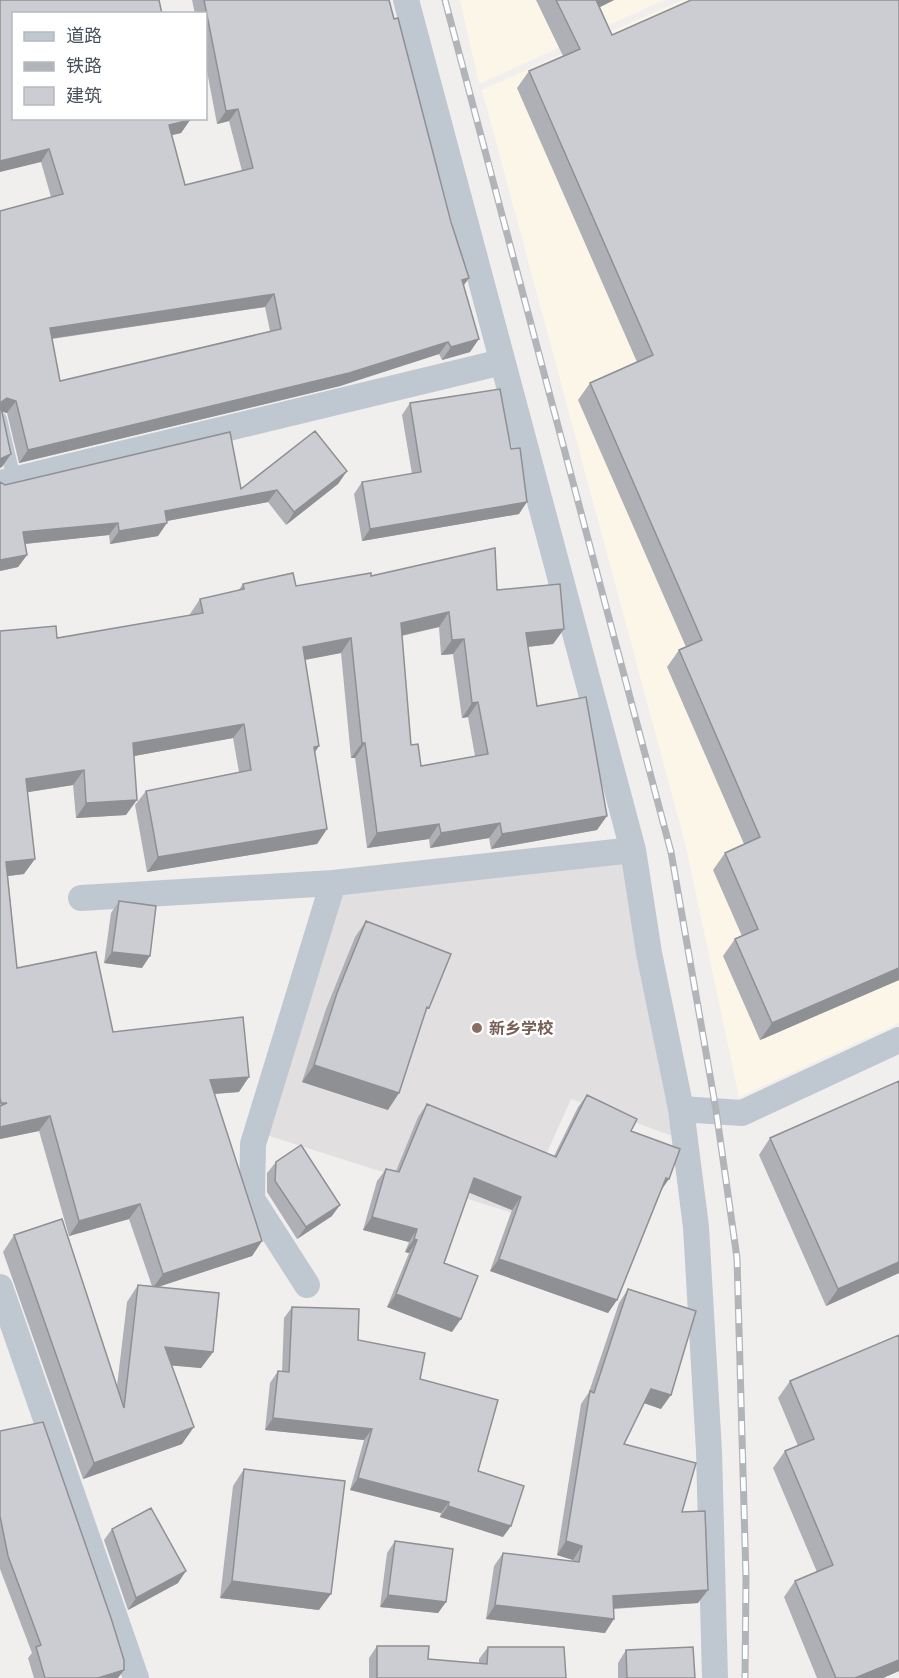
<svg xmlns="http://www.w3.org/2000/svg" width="899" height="1678" font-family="'DejaVu Sans','Noto Sans SC',sans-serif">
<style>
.commercial{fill:#fcf6e8}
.education{fill:#e2dfe0}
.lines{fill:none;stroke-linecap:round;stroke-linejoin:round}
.lane{stroke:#bfc8d0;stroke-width:14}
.street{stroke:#bfc8d0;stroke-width:26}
.rail-casing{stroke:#b1b4b9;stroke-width:7}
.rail{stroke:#fff;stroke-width:4.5;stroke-dasharray:14;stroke-linecap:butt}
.wall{fill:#afb0b5;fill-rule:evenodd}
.shaded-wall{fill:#8e9094}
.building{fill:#cbcdd3;stroke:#8e9094;stroke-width:1.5;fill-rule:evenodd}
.education-dot{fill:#8d6e63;stroke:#fff;stroke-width:2}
.labels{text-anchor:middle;stroke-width:5;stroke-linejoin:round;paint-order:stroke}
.education-label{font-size:16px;font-weight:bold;fill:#785e54;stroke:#fff;text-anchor:start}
</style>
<rect width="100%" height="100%" fill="#f1eeee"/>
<path class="commercial" d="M460,0H664L479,84Z
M682,0H899V1023L739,1097L686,847L482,90Z"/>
<path class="education" d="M628,857L678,1138L571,1099L519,1215L263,1134L338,888Z"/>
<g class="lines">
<path class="lane" d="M0,419L14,479"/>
<path class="street" d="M406,0L633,850L649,953L681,1109L742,1113L899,1040
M0,483L502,362
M81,898L333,883
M681,1109L696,1227L709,1451L715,1678
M307,1285L252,1199L253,1144L333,883L633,850
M0,1287L136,1678"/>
<defs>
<path id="rail" d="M445,0L671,852L716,1110L737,1258L746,1578L745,1678"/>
</defs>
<use href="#rail" class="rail-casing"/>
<use href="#rail" class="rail"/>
</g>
<path class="wall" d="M0,0L190,120L181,133L171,135L185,185L242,171L229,121L217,124L206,66V14H195L192,0H389L451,222L469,278L464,285L470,352L442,360L439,354L340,386L19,463L7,413L2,412V467L0,211L51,197L41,162ZM265,307L270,331L60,381L52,339Z
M536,0H614L600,7L612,35L899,0V980L760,1040L723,956L735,939L742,936L713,870L725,853L744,844L667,667L679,650L686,647L578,400L590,383L637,362L517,88L529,71L563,56Z
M410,403L519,514L362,541L354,494L362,482L412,474L402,415Z
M347,471L338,484L286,525L268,502L167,521L158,536L110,544L109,535L25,544L27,555L18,567L0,571V482L5,485L241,489Z
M371,576L497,590L564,629L553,644L528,647L537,706L597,830L491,849L489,838L430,848L429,839L367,848L355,758H351L341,653L305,660L315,753L327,829L317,844L147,872L135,805L146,791L239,772L233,738L134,756L126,815L76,818L73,785L28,792L24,874L8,876L17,968L113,1032L239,1092L214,1094L262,1241L252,1256L157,1287L213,1352L201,1368L171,1365L182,1444L83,1479L3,1252L14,1235L117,1386L127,1302L138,1285L152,1286L129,1219L69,1236L39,1131L0,1139V631L57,638L190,615V614L200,599L238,591L243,584L296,586ZM439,627L441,655L453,654L462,718L468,717L475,756L421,766L411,745L402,636Z
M119,901L142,968L104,963L111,913Z
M366,921L388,1110L302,1082L326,1009L355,937Z
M587,1095L631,1131L660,1191L617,1300L608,1313L490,1271L512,1210L469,1192L444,1263L452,1332L387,1307L409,1253L405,1252L409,1242L363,1230L377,1181L386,1169L396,1171L418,1117L427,1104L554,1156L578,1107Z
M770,1138L899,1273L826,1306L759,1155Z
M276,1162L332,1216L297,1239L267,1192V1173Z
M628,1289L661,1409L644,1403L624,1444L682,1512L698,1603L614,1609L605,1633L486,1619L494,1566L503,1553L572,1561L573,1560L557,1555L581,1404L589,1392L619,1303Z
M292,1307L358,1340L420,1379L478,1471L503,1537L440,1517L441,1513L350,1490L364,1440L265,1430L270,1383L278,1371L282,1372L284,1318Z
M899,1335V1671L883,1678H817L784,1597L795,1581L817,1572L773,1468L785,1451L798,1446L778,1398L790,1381Z
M0,1431L118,1678H34L28,1658L32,1653L0,1569Z
M244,1469L319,1610L220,1598L233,1486Z
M112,1529L178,1583L128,1610L104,1540Z
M395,1541L446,1602L438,1613L380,1607L387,1553Z
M377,1646L428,1659L479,1663V1659L488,1647L566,1678H369V1658Z
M626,1650L695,1678H618V1663Z"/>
<path class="shaded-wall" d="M594,0H614L584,15Z
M238,109L229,121L217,124L226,111Z
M190,120L181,133L160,138L169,125Z
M49,149L41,162L0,172V161Z
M469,278L460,290L462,280Z
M274,294L265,307L41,340L50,328Z
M479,339L470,352L442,360L451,347Z
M448,342L439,354L340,386L19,463L28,450Z
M7,398L16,401L7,413L0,411V404Z
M11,454L2,467L0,468V459Z
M347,471L338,484L286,525L294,512Z
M277,490L268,502L156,523L165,511Z
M527,502L519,514L362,541L370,529Z
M118,523L109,535L14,545L23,532Z
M167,523L158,536L110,544L119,531Z
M27,555L18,567L0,571V560Z
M449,612L439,627L390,638L401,623Z
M564,629L553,644L516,648L526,633Z
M351,638L341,653L293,662L303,647Z
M464,639L453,654L441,655L452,640Z
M478,702L468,717L462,718L472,703Z
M244,724L233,738L123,758L133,743Z
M362,743H365L355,758H351Z
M319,746L309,761L314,747Z
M84,770L73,785L16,794L26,779Z
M137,800L126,815L76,818L86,803Z
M607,816L597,830L491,849L502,834Z
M500,823L489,838L430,848L441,833Z
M439,824L429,839L367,848L377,833Z
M327,829L317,844L147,872L158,857Z
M35,859L24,874L0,877L6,862Z
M112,952L150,956L142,968L104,963Z
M899,968V980L760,1040L772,1023Z
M314,1065L399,1093L388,1110L302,1082Z
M249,1077L239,1092L199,1095L210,1080Z
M50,1116L39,1131L0,1139V1127Z
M474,1178L521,1197L512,1210L465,1191Z
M666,1178L669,1179L660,1192Z
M140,1204L129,1219L69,1236L79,1221Z
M340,1205L332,1216L297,1239L306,1227Z
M372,1217L417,1229L409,1242L363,1230Z
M414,1239L417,1240L409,1253L405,1252Z
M262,1241L252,1256L152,1289L163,1274Z
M499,1259L617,1300L608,1313L490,1271Z
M899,1262V1273L826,1306L838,1289Z
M396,1294L461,1319L452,1332L387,1307Z
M165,1347L213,1352L201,1368L153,1364Z
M651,1389L671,1395L661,1409L641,1402Z
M273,1418L372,1429L364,1440L265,1430Z
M194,1427L182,1444L83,1479L94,1463Z
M358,1478L449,1502L441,1513L350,1490Z
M448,1506L511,1526L503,1537L440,1517Z
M566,1541L582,1546L573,1560L557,1555Z
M186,1571L178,1583L128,1610L136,1598Z
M232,1581L331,1594L319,1610L220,1598Z
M708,1590L698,1603L604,1609L613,1596Z
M388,1595L446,1602L438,1613L380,1607Z
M495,1605L614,1619L605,1633L486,1619Z
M899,1660V1671L883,1678H855Z
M124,1670L118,1678H98Z"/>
<path class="building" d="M0,0H159L162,14H14V118H189L190,120L169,125L185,185L253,168L238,109L226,111L204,0H389L394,19L398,18L451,222L469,278L462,280L479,339L451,347L448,342L349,373L28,450L16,401L7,398L0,403L11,454L0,459V211L63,194L49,149L0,161ZM274,294L281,329L60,381L50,328Z
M556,0H596L612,35L691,0H899V968L772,1023L735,939L758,929L725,853L760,837L679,650L702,640L590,383L653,355L529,71L580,49Z
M500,389L511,449L520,448L527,502L370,529L362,482L421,472L410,403Z
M315,431L347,471L294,512L277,490L165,511L167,523L119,531L118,523L23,532L27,555L0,560V482L5,485L230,432L241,489Z
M495,548L497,590L560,584L564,629L526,633L537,706L586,697L607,816L502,834L500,823L441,833L439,824L377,833L365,743H362L351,638L303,647L319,746L314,747L327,829L158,857L146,791L251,770L244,724L133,743L137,800L86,803L84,770L26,779L35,859L6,862L17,968L96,952L113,1032L243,1017L249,1077L210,1080L262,1241L163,1274L140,1204L79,1221L50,1116L0,1127V1106L7,1103H1L0,1097V631L56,626L57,638L203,613L200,599L244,589L243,584L293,573L296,586L371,573V576ZM449,612L452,640L464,639L472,703L478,702L488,754L421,766L418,744L411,745L401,623Z
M119,901L156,906L150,956L112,952Z
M366,921L451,954L429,1008L427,1007L399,1093L314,1065L337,993Z
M899,1081V1262L838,1289L770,1138Z
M587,1095L637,1119L631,1131L680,1149L669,1179L666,1178L617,1300L499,1259L521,1197L474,1178L444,1263L478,1276L461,1319L396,1294L417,1240L414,1239L417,1229L372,1217L386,1169L399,1172L427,1104L556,1157Z
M301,1145L340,1205L306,1227L275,1181L276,1162Z
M62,1219L124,1408L138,1285L219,1293L213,1352L165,1347L194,1427L94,1463L14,1235Z
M628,1289L696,1311L671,1395L651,1389L624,1444L696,1463L682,1512L705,1511L708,1590L613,1596L614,1619L495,1605L503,1553L579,1562L582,1546L566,1541L590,1391L594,1393Z
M292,1307L359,1309L358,1340L425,1353L420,1379L498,1400L478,1471L524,1486L511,1526L448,1506L449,1502L358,1478L372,1429L273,1418L278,1371L289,1372Z
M899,1335V1660L855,1678H836L795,1581L833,1565L785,1451L814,1439L790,1381Z
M43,1422L111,1618L124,1660V1670L98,1678H45L36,1647L41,1645L8,1556L0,1516V1431Z
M244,1469L345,1481L331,1594L232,1581Z
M151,1508L186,1571L136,1598L112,1529Z
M395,1541L453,1549L446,1602L388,1595Z
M377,1646H429L428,1659L487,1664L488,1647H564L566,1678H377Z
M693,1647L695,1678H627L626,1650Z"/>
<circle class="education-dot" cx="477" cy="1028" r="6"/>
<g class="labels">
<g class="education-label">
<text x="489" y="1034">新乡学校</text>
</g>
</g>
<rect x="12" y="12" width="195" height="108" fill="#ffffff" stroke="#b5b9be" stroke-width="1.5"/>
<rect x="24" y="32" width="30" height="9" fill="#bfc8d0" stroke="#b5b9be" stroke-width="1.5"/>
<text x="66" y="42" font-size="18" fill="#47515c">道路</text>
<rect x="24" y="62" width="30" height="9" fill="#b1b4b9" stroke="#b5b9be" stroke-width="1.5"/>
<text x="66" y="72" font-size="18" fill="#47515c">铁路</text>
<rect x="24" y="87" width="30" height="18" fill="#cbcdd3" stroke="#b5b9be" stroke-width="1.5"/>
<text x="66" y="102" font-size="18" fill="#47515c">建筑</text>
</svg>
